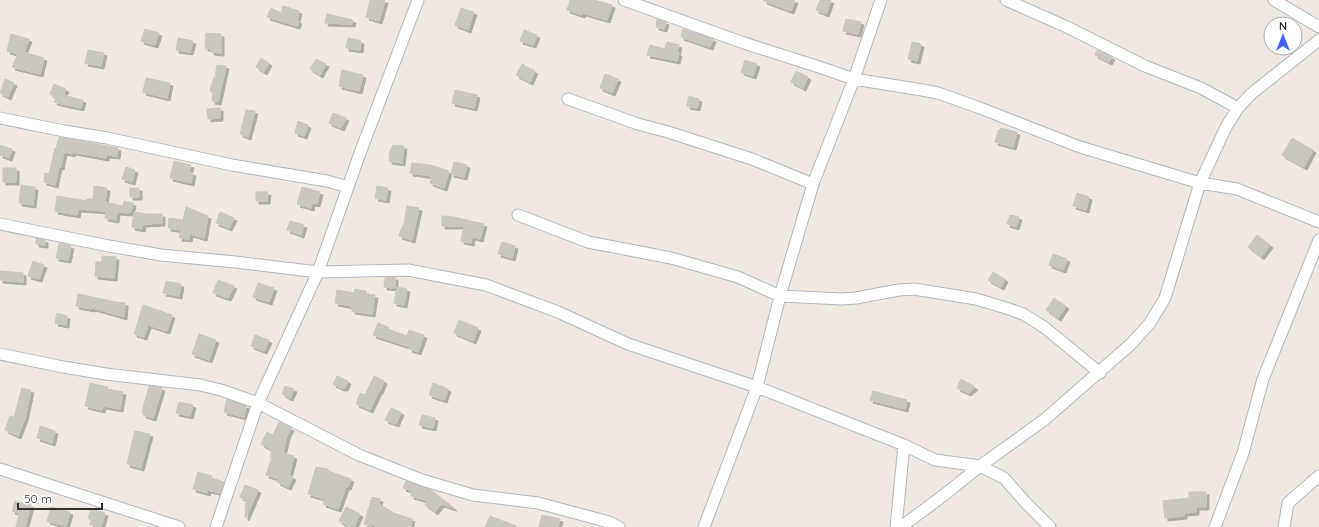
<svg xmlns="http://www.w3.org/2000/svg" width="1319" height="527" font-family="Quicksand,sans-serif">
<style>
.building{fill:#cbc7bf;stroke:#cbc5ba;filter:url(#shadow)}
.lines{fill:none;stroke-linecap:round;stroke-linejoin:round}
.minor-casing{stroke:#b4b7c1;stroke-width:13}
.minor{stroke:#fff;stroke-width:11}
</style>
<defs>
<filter id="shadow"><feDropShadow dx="3" dy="3" stdDeviation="0" flood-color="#0004"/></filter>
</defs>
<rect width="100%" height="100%" fill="#efe9e1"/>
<path class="building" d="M370,0H385L379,21L366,17Z
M570,0H594L612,5L607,20L583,13L582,15L567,10Z
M764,0H795L791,11L764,1Z
M820,0H831L826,14L816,10Z
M283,6L299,11L297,20L299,21L297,26L267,17L271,8L281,13Z
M461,8L474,12L468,30L455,25Z
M327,14L353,20L352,24L325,23Z
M657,19L666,22L664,29L656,27Z
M846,19L861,22L858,34L843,31Z
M145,29L159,33L155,45L141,41Z
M683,29L713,39L710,47L681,37Z
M524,30L537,35L533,45L520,41Z
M206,33L221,34V53L211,52V49L205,48Z
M11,34L29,39L24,52L44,58L40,74L12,67L18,54L7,51Z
M178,38L193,41L190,52L176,50Z
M348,38L361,41L360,50L346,48Z
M667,42L679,45L677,53H679L677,61L647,55L650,45L665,49Z
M912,42L921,44L917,61L908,59Z
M88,50L104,53L101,66L85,63Z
M1097,50L1112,57L1109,62L1095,55Z
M261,58L269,63L264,72L256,67Z
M316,59L326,64L320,75L310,69Z
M745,60L757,64L753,76L741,72Z
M522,64L535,71L530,82L516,75Z
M217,65L226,66L218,102L212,101L213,92L210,91L214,77L215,78Z
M342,70L363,75L359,91L339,86Z
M796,71L808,77L803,88L791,82Z
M605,74L618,79L612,93L600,88Z
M146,78L170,83L167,98L143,92Z
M5,79L14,83L8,97L0,93Z
M54,84L66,89L63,95L83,100L81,108L54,102L56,97L50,94Z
M455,90L477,95L474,108L452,103Z
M689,96L699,99L697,108L687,106Z
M220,108V118L208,119L207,109Z
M246,110L255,111L248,137L240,134Z
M333,113L346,118L341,128L329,123Z
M298,121L308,125L304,136L295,133Z
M1001,128L1017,132L1013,147L995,142L998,131Z
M59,137L118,148L117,156L106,155V158L73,152L72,154L64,152L61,167L59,166L55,185L44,182L45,173L49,174L55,148L56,149Z
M1292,138L1313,150L1304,167L1282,155Z
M0,145L12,149L9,158L0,155Z
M393,145L404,146L402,163L389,161L390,151Z
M174,161L191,165L189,172L193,173L191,183L170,178Z
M454,162L467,165L464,177L451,174Z
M412,163L430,165L449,171L444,188L430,183L432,176L410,173Z
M126,167L135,170L132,182L122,179Z
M3,168H16V182H3Z
M21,185L35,187L33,205L19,203Z
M94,186L107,188L105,202L123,206L124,201L133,203L131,212H130V213L117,212L116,220L105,218L106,211L78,209L77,215L55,211L57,196L87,201V199H93Z
M377,186L388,188L386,200L375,198Z
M302,187L320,192L317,204L312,203L311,208L297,204Z
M130,188H139V197H130Z
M256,192H268L267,201H256Z
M1077,193L1089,197L1086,210L1073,206Z
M407,206L419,208L412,240L399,236L403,225H404Z
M186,207L208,216L204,238L190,234L189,239L179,238L181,230L168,228L169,218L183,220Z
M134,212L147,214H162V223L143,224L142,229L132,227Z
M220,212L234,218L229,228L216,223Z
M1010,215L1019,217L1016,227L1007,224Z
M442,216L454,217L484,224L480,239L472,237L471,243L461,241L464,226H442Z
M290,221L304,225L301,235L287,230Z
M1257,235L1270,245L1261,257L1248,247Z
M36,238L45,240V245L36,244Z
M502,242L515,246L512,258L498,254Z
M59,243L71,246L68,260L56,258Z
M1053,254L1067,259L1063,270L1049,265Z
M102,256L116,257L114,278L95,276L96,262H102Z
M33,261L44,265L39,279L28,276Z
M0,271L23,273V282L0,280Z
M993,272L1005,279L1001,287L988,280Z
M395,277V288L384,287L385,278Z
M218,280L234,286L228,298L213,293Z
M166,281L181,284L179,296L163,293Z
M258,283L274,288L269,302L253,297Z
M397,287L407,289L404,305L394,303Z
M355,289L366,291V294L375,295L372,314L352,311V306L335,303L337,290L354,293Z
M78,294L116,302L125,303L124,317L93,308L92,309L76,306Z
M1054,298L1066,306L1058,318L1046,310Z
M143,305L172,315L167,331L148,325L144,337L134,334Z
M57,313L67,316L66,325L55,323Z
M459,320L478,328L473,341L454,333Z
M378,323L388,327V329L407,336L409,330L424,335L418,352L409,349L410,347L373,335Z
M199,334L216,340L209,360L192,354Z
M255,335L269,340L264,351L251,346Z
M337,376L348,381L345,388H341L333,384Z
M374,376L384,381L380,391H379L370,410L356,404L360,393L365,395Z
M961,379L975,387L968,393L957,388Z
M90,383L108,387L107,389L123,392L120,409L103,406L102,410L85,406Z
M433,383L448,389L444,400L429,395Z
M149,386L162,388L153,418L143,415V412H142Z
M285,386L294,389L290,398L282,394Z
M22,388L31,390L25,418L18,436L5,430L10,416L14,417Z
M873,391L907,400L905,409L870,400Z
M227,399L246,406L244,417L224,412Z
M179,402L193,405L190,416L176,413Z
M391,408L401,412L396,424L385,420Z
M422,415L435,418L433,428L419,425Z
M279,422L291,428L287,436L283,453L294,456L289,475L293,477L288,487L277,482L279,479L266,475L272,457H270L272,450L261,444L267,432L273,435Z
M40,426L55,431L52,443L37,438Z
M135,431L150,434L141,468L127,464Z
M316,467L328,469V471L351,479L348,487H346L338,509L323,504L325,499L308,494Z
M198,472L212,476L211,478L224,482L220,493L208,490L207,493L193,489Z
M406,481L431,490L454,508L441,504L435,512L425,505L428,501L411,496L412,491L403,488Z
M245,485L258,490L246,518L245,517L246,500L240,497Z
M1189,492H1206V507H1196V512L1184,513V516L1165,518L1163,501L1189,498Z
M372,497L380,499L379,504L394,513L412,519L410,527H378L372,524L371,526L364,524Z
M15,501L31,505L25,527H16L19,513L12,511Z
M51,507L70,512L66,526L47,521Z
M346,507L360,514L354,527H351L339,521Z
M91,509L105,513L101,527L90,524L91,520L88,518Z
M542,515L560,519L558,527H539Z
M490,516L516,526V527H485Z"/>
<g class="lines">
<defs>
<path id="minor" d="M624,0L744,43L819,67L854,79L922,90L938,93L980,108L1080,147L1200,183L1226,127L1238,108L1251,94L1319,40
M1006,0L1067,27L1145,66L1201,88L1238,108
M1274,0L1319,27
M568,99L638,124L668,132L752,159L813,184
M0,118L64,131L107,138L232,165L327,181L348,187
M518,215L588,242L671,258L738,277L780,296L842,299L856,298L899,290L914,289L976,299L1006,308L1023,314L1044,327L1100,373
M0,224L109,246L161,255L235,262L318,272L408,270L486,285L558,312L628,344L757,387L904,445L935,460L980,466L1004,478L1025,502L1050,527
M0,354L63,367L106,374L200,385L221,390L258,403L359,455L422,480L473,495L538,503L609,522L619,527
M0,469L179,527
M216,527L258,403L318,272L360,153L418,0
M704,527L757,387L780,296L813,184L854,79L881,0
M896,527L904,445
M901,527L944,495L980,466L1044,420L1131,344L1150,323L1165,298L1200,183L1237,189L1319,222
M1215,527L1243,453L1263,379L1319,240
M1284,527L1288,503L1319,476"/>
</defs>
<use href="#minor" class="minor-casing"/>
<use href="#minor" class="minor"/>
</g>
<g transform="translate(1283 36)"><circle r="19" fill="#ffffff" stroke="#ababab"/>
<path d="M0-3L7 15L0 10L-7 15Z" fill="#4264fb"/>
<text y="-6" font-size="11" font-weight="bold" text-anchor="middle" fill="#2e2e2e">N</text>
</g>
<path d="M18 503v6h84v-6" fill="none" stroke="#2e2e2e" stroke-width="2"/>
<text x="24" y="503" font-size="12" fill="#2e2e2e" stroke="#ffffff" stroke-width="3" paint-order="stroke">50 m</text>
</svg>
